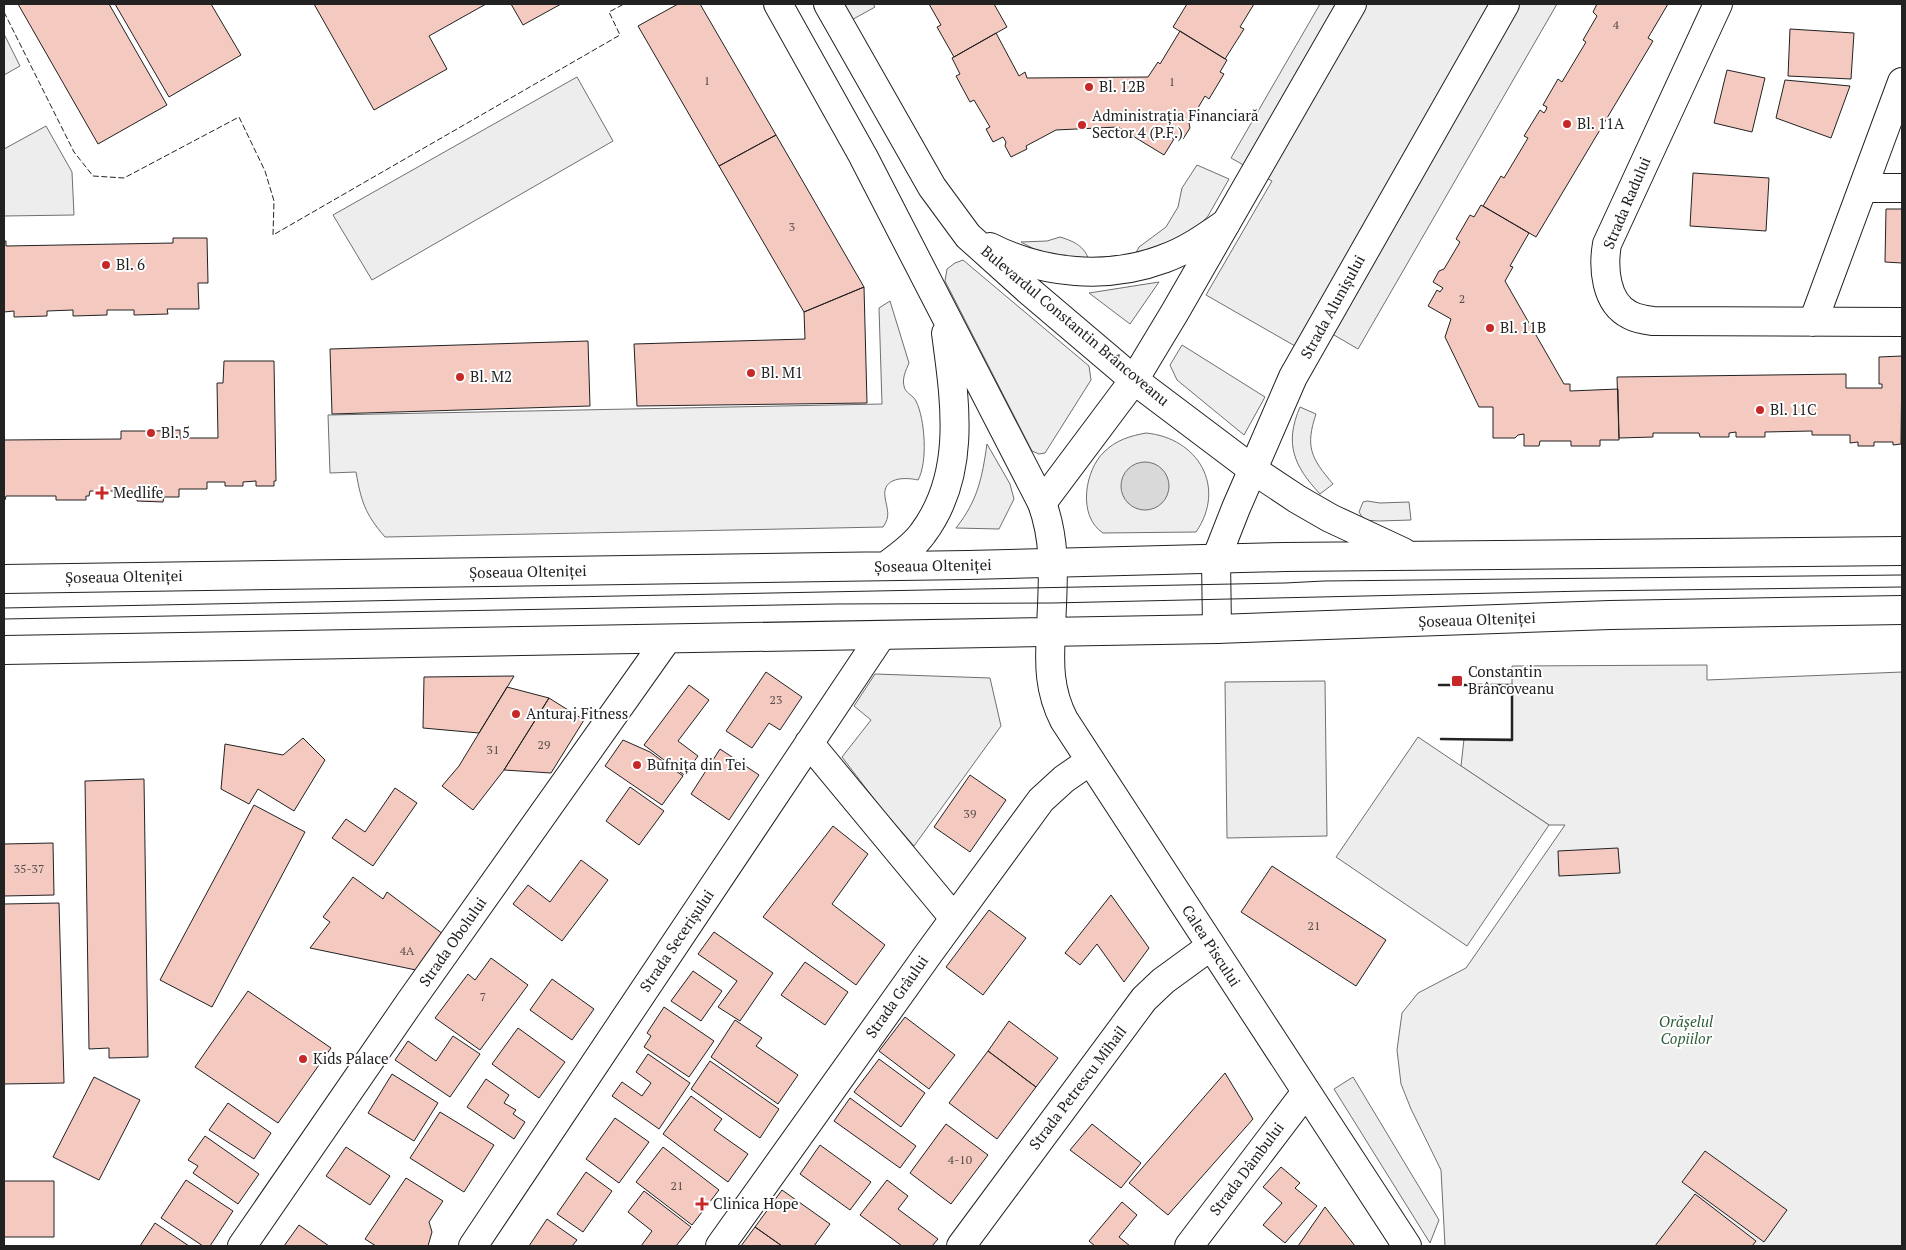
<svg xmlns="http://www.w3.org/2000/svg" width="1906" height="1250" font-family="'PT Serif',serif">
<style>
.green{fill:#eee;stroke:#6f6f6f}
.parking{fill:#ededed;stroke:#6f6f6f}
.water{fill:#d9d9d9;stroke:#6f6f6f}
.building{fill:#f3c9c0;stroke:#222}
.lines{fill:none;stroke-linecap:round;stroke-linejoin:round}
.minor-casing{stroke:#222;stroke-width:30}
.major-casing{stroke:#222;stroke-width:30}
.minor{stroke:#fff;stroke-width:28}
.major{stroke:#fff;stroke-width:28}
.tram{stroke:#222;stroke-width:1}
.fence{stroke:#222;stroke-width:1;stroke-dasharray:6 2.5;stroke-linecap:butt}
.wall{stroke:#222;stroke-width:2.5}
.poi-dot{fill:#c62828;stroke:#fff;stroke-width:2}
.labels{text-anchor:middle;stroke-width:4;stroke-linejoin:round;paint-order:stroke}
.number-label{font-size:12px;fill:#564c4a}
.poi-label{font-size:15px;fill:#222;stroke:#fff;text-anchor:start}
.street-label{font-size:15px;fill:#222;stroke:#fff}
.park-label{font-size:15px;font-style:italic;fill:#2f5e38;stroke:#fff}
</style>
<rect width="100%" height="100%" fill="#fff"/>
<path class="green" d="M1197,165L1229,179L1208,216L1189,237L1130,264L1139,247L1166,227L1178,207L1182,188Z
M1060,237C1076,242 1086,247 1090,264L1051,258L1021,242L1047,241Z
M963,260L1089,366L1091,380L1045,453L1039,454L1032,451L945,281L947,269L955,263Z
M1159,282L1130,324L1089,293Z
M890,301L909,363C906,370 902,378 904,386C905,393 913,395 916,401C925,419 928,462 918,480C905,477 882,477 885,497C887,510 891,516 883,527L385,537C365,514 361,501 356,472L330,473L328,415L882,404L879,308Z
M1182,345L1265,397L1244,435L1177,380L1170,365Z
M1300,407L1316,414C1305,447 1311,458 1333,484L1320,494C1294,466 1284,444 1300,407Z
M1146,433C1198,438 1227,487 1196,532L1103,533C1077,516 1085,470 1104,452C1116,440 1130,436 1146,433Z
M987,444L1010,484L1014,499L999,529L956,528C978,500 982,478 987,444Z
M1367,501L1380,503L1409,502L1411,520L1379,521L1364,520L1359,512L1363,502Z
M1707,665V680L1902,672V1246H1445L1441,1170L1411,1109L1401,1084L1397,1050L1402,1013L1418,993L1466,968L1565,825H1549L1461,766L1464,739H1512V666Z"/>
<path class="parking" d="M838,4H873L875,7L848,22Z
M1320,4H1557L1358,349L1310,321L1295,346L1206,295L1272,181L1231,158Z
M4,34L20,66L4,75Z
M577,77L613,141L372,280L333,215Z
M46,126L72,172L74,215L4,216V149Z
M875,674L990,678L1001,726L914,846L881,808L842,757L871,720L854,706Z
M1325,681L1327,836L1227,838L1225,682Z
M1418,737L1549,825L1467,946L1336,857Z
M1353,1077L1439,1220L1430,1243L1334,1089Z"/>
<path class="water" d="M1121 486a24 24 0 1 1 48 0a24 24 0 1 1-48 0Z"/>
<path class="building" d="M18,4H109L167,105L98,144Z
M115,4H211L241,55L169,97Z
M314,4H486L429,36L447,69L374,110Z
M511,4H561L523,25Z
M678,4H700L776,135L719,166L638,26Z
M929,4H994L1007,27L954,57L937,27L941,25Z
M1187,4H1254L1240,27L1244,29L1225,59L1173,27Z
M1597,4H1668L1648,38L1653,41L1536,237L1483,206L1501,176L1504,178L1528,138L1524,136L1540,110L1544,113L1546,110L1547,107L1543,105L1558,79L1562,82L1586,42L1583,40L1597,16L1593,12Z
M1790,29L1854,33L1851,79L1788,76Z
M1180,31L1227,60L1220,72L1224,74L1209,99L1205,96L1189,123L1190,128L1183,139L1173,133L1170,137L1174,139L1164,155L1118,127L1056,130L1026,146L1027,149L1011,157L1005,146L1006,142L1003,137L993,142L986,129L990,127L974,100L970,102L956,76L960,74L952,58L996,33L1019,76L1025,72L1027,78L1148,77L1158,62L1160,64Z
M1727,70L1765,78L1752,132L1714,123Z
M1785,80L1850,86L1831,138L1776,118Z
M776,135L864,287L804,312L719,166Z
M1693,173L1769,178L1766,231L1690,226Z
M1481,205L1529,233L1510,266L1513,267L1505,281L1564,384H1570V391L1618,389L1619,440H1600V446H1571V441H1540L1539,446H1524V434L1518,435L1515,438H1493V407H1479L1445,337L1451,319L1428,306L1437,290L1440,292L1443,288L1433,282L1439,271L1444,269L1460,242L1456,239L1470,215L1474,217Z
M1886,209H1902V263L1885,262Z
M173,238H207L208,283H198L199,309H167L168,314L134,315V310H107V315L73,316V310L47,311V316L14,317V311L4,312V241H6V246L173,243Z
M864,287L867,403L637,406L634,344L805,339L804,312Z
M588,341L590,406L332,414L330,349Z
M1902,356L1901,444L1893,445V442H1874V446H1858V442L1850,443V435H1812V431L1765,432V437H1736V432L1729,433V437H1700L1699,433H1653V437L1619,438L1617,377L1846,374V388H1882V384H1879V357Z
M224,361H274L276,481H274V486H256V481L243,482V486H225V482H207V489H179V497H164L163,502L137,501V498H121V491H90L89,496H86V500H56V496H6L5,500H4V440L121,439V431H156L180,430V438H218L217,383H223Z
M766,672L802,697L780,730L769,723L752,748L726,731Z
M514,676L479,733L423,728L424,677Z
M689,685L709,700L678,741L698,756L684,775L644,745Z
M507,687L549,698L504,770L473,810L442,786L459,766Z
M549,698L584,720L551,773L504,770Z
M303,738L325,760L294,811L258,789L249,804L221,789L225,744L283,755Z
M623,740L650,752L683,776L662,805L605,766Z
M720,749L759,775L729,820L691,794Z
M970,775L1006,800L970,852L934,827Z
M144,779L148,1057L109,1058V1048L89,1049L85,781Z
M630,787L664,811L639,845L606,821Z
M395,788L417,803L373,866L332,838L346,819L365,832Z
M254,805L305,832L212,1007L160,980Z
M833,826L868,854L832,904L885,945L856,985L763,917Z
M53,843L54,895L4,896V844Z
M1618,848L1620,873L1559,876L1558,851Z
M581,860L608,880L562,941L513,904L528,885L550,902Z
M1272,866L1386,940L1356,986L1241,912Z
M353,877L383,899L387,892L443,934L416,970L310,948L330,922L323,917Z
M1111,895L1149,948L1124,982L1097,944L1080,965L1065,953Z
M59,903L64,1083L4,1084V904Z
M989,910L1026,938L983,995L946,967Z
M714,932L773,973L740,1021L718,1007L737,981L698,954Z
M491,958L528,985L480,1050L435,1018L468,974L475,980Z
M805,962L848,992L825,1025L781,995Z
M693,971L722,991L701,1021L671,1001Z
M552,979L594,1009L572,1040L530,1010Z
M248,991L331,1048L278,1123L195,1067Z
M664,1007L714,1041L689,1077L644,1047L651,1036L647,1033Z
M905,1017L955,1055L929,1089L879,1051Z
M735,1020L762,1038L756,1046L798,1075L778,1104L711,1057Z
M1009,1021L1058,1058L1036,1087L988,1051Z
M518,1028L565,1062L539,1098L492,1064Z
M453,1036L480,1054L450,1097L395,1060L408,1041L436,1061Z
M988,1051L1036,1087L997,1139L949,1103Z
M648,1054L690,1083L659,1129L612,1096L622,1082L642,1096L651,1083L636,1072Z
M879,1059L925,1093L901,1127L854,1092Z
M710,1061L779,1109L760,1138L691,1089Z
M1225,1073L1253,1119L1168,1215L1129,1183Z
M392,1074L438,1103L414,1141L368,1113Z
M94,1077L140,1100L99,1180L53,1157Z
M486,1079L509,1095L504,1103L516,1110L513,1114L525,1122L514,1139L467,1107Z
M691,1096L722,1119L714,1130L748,1154L728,1182L663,1134Z
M850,1098L916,1146L900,1168L834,1121Z
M228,1103L271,1133L254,1159L209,1130Z
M440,1112L494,1145L464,1192L410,1158Z
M615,1118L649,1142L619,1183L586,1159Z
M946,1124L988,1155L951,1204L910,1173Z
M1092,1124L1141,1163L1121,1188L1070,1150Z
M205,1136L259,1174L238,1204L193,1173L198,1166L188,1160Z
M820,1145L871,1182L850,1210L800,1174Z
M346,1147L390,1176L370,1205L326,1176Z
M663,1147L719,1190L692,1225L636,1182Z
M1705,1151L1787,1210L1764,1242L1682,1182Z
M1281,1167L1300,1183L1295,1188L1317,1206L1285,1243L1263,1225L1282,1203L1263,1187Z
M586,1172L612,1191L583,1232L557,1214Z
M406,1178L443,1201L429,1222L432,1232L428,1246H376L365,1239Z
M186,1180L233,1211L210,1246H203L161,1218Z
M887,1180L908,1196L898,1209L938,1239L932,1246H902L860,1215Z
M4,1181H54V1237H4Z
M782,1190L830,1224L814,1246H782L755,1227Z
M644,1191L691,1227L676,1246H641L652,1231L628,1212Z
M1695,1194L1756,1241L1752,1246H1655Z
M1122,1202L1137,1215L1119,1237L1130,1246H1095L1089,1241Z
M1325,1207L1355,1246H1298Z
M547,1219L577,1240L572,1246H529Z
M155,1223L189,1246H140Z
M299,1225L329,1246H284Z
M755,1227L782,1246H741Z"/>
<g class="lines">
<defs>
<path id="minor" d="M1718,4L1607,244C1603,267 1605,303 1630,315C1637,319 1645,320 1653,321L1902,322
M1863,188H1902
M1813,322L1902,82
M1042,503L1134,380L1175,312L1352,4
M1217,629L1216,559L1236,508L1293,377L1505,4
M1051,632C1049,664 1049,691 1064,720L1407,1246
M809,743L954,918
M242,1246L410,1002L667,639
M473,1246L881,636
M720,1246L929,953L1041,800L1064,779L1090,761
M961,1246L1144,999L1163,981L1211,946
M1189,1246L1306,1092"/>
<path id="major" d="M778,4L863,156L1042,503C1058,547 1052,587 1051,632
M828,4L932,187L968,236L1028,290L1134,380L1252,469L1297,499L1330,518L1403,552
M990,247C1043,274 1107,280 1163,259C1186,251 1206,237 1226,223
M886,566C899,556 914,546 923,533C967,474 955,401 946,333
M4,579L968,565L1285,557L1902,551
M4,650L1217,629L1610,615L1902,610"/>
</defs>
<use href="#minor" class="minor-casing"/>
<use href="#major" class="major-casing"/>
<use href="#minor" class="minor"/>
<use href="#major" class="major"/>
<path class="tram" d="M4,608L1285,583L1324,581L1902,575
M4,619L835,604L1052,603L1587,591L1902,587"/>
<path class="fence" d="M4,12L74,152L93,176L124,178L239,117L265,171L274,201L273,235L620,35L609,12L624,4"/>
<path class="wall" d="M1439,685H1512V740L1441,739"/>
</g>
<g class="poi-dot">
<circle cx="1089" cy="87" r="5"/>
<circle cx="1567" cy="124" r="5"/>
<circle cx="1082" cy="125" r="5"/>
<circle cx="106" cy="265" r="5"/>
<circle cx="1490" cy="328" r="5"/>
<circle cx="751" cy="373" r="5"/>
<circle cx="460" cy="377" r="5"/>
<circle cx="1760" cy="410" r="5"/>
<circle cx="151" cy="433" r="5"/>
<path d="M99.5 485.5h5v5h5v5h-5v5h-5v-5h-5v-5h5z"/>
<rect x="1451" y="675" width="12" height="12" rx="2.5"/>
<circle cx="516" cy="714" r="5"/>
<circle cx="637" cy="765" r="5"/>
<circle cx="303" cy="1059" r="5"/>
<path d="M699.5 1196.5h5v5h5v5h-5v5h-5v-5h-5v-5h5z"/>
</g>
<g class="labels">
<g class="number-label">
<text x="1616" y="29">4</text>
<text x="707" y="85">1</text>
<text x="1172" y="86">1</text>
<text x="792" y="231">3</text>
<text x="1462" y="303">2</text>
<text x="776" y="704">23</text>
<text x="544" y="749">29</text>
<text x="493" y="754">31</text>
<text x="970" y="818">39</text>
<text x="29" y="873">35-37</text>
<text x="1314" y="930">21</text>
<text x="407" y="955">4A</text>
<text x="483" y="1001">7</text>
<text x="960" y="1164">4-10</text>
<text x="677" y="1190">21</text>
</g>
<g class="poi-label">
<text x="1099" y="92">Bl. 12B</text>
<text x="1092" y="121">Administrația Financiară<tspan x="1092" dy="17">Sector 4 (P.F.)</tspan></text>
<text x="1577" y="129">Bl. 11A</text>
<text x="116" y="270">Bl. 6</text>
<text x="1500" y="333">Bl. 11B</text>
<text x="761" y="378">Bl. M1</text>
<text x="470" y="382">Bl. M2</text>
<text x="1770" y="415">Bl. 11C</text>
<text x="161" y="438">Bl. 5</text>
<text x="113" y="498">Medlife</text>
<text x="1468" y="677">Constantin<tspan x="1468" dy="17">Brâncoveanu</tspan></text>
<text x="526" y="719">Anturaj Fitness</text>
<text x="647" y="770">Bufnița din Tei</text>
<text x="313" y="1064">Kids Palace</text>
<text x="713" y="1209">Clinica Hope</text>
</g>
<g class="street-label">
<text transform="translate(1627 203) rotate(-67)" y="5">Strada Radului</text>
<text transform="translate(1333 307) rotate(-61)" y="5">Strada Alunișului</text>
<text transform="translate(1075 326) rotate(40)" y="5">Bulevardul Constantin Brâncoveanu</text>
<text transform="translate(933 566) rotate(-1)" y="5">Șoseaua Olteniței</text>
<text transform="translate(528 572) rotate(-1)" y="5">Șoseaua Olteniței</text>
<text transform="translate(124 577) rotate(-1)" y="5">Șoseaua Olteniței</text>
<text transform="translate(1477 620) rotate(-2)" y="5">Șoseaua Olteniței</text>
<text transform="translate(677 941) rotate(-56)" y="5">Strada Secerișului</text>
<text transform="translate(453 942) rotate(-55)" y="5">Strada Obolului</text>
<text transform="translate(1211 946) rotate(57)" y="5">Calea Piscului</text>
<text transform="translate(897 997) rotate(-55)" y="5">Strada Grâului</text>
<text transform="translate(1078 1088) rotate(-53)" y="5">Strada Petrescu Mihail</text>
<text transform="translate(1247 1169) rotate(-53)" y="5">Strada Dâmbului</text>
</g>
<g class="park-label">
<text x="1686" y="1027">Orășelul<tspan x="1686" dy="17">Copiilor</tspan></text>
</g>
</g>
<rect width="1906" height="1250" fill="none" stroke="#222222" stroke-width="10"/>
</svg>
